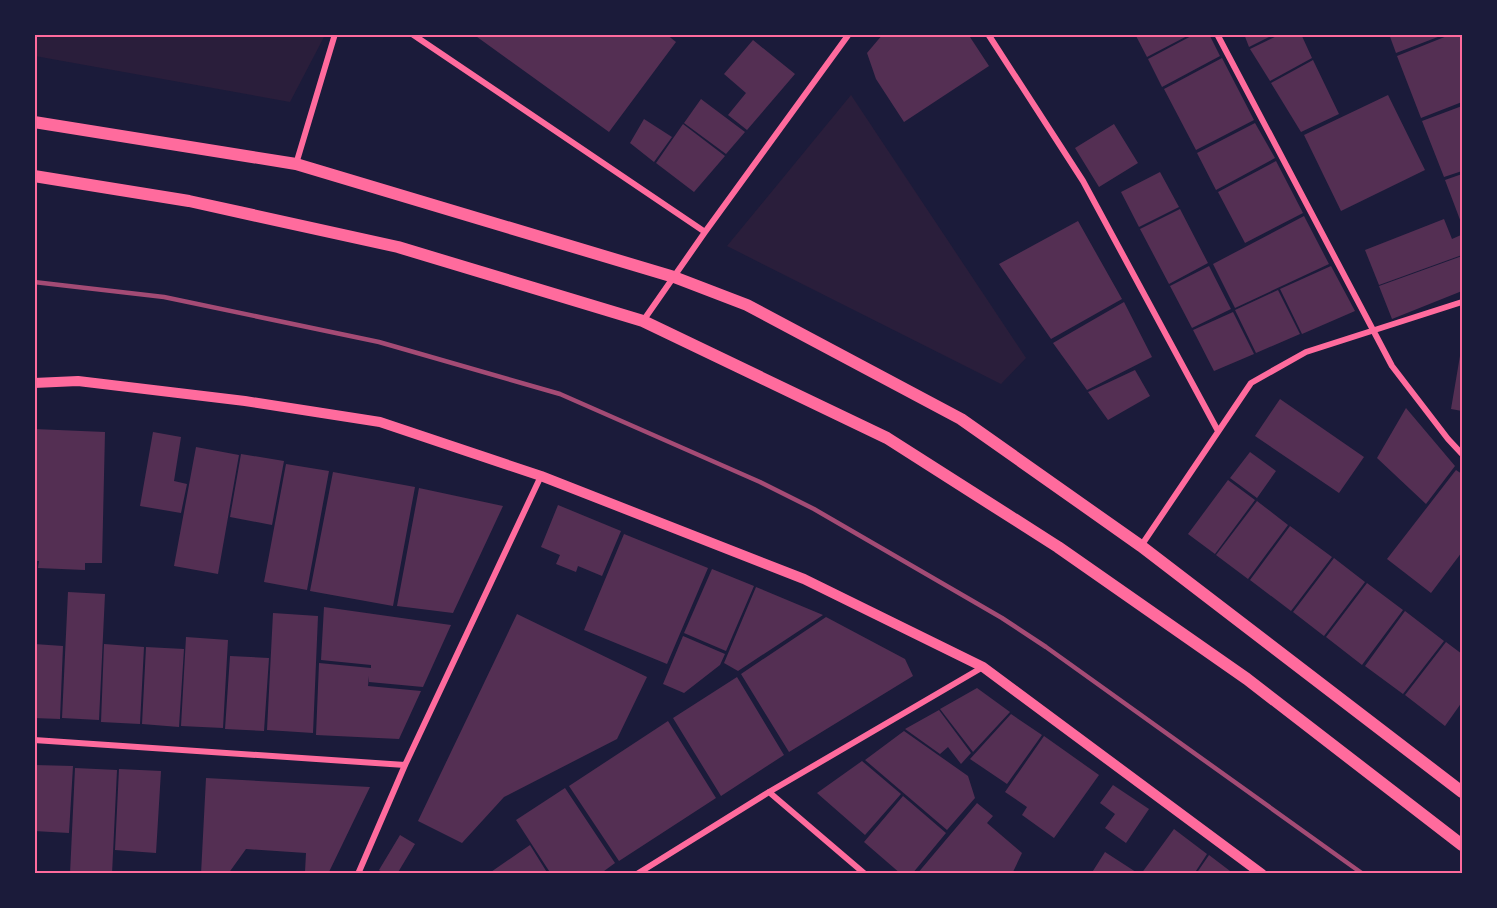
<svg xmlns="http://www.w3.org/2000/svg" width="1497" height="908" font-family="Figtree,sans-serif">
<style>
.green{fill:#2a1e3b}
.building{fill:#542f53}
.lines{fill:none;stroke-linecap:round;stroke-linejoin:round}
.minor{stroke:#ff6b9d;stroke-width:6}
.tertiary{stroke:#ff6b9d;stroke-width:10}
.secondary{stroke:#ff6b9d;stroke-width:12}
.rail{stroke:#a44b75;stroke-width:4.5}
.neatline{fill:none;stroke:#ff6b9d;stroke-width:2}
</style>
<rect width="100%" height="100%" fill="#1b1b3a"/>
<path class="green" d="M34,35L35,34L325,35L290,102L35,56Z
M851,95L1026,358L1001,384L727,246Z"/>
<path class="building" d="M473,34H666L676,42L609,132Z
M883,34H968L989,66L904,122L876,79L867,53Z
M1135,34H1191L1147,57Z
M1195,34H1209L1220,56L1162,87L1148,59Z
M1244,34H1275L1249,47Z
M1281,34H1301L1312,58L1270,81L1250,49Z
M1389,34H1443V35L1396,53Z
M1452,34H1462V102L1421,118L1397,56Z
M753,40L795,74L747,130L728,115L746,93L724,74Z
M1222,58L1254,120L1196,150L1164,89Z
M1313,60L1339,114L1301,132L1271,83Z
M1388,95L1425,170L1341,211L1304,135Z
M701,99L745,132L726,154L684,123Z
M1462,106V171L1444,177L1422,121Z
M644,119L672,137L654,162L630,143Z
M1255,123L1275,158L1216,190L1197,153Z
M683,124L725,156L694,192L656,163Z
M1114,124L1138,163L1099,187L1075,148Z
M1276,161L1303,213L1245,243L1218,192Z
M1160,172L1179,207L1139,227L1121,192Z
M1462,174V225L1445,180Z
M1180,209L1208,263L1169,284L1140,229Z
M1304,216L1329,264L1235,308L1213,264Z
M1444,219L1452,239L1461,235L1462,255L1379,285L1365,250Z
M1078,221L1122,299L1051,339L999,264Z
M1462,256V291L1392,319L1379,286Z
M1209,266L1231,309L1192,328L1170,286Z
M1331,266L1355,311L1302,334L1280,289Z
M1278,290L1300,334L1256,353L1235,310Z
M1124,302L1152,357L1087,390L1053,343Z
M1233,312L1254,354L1214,371L1193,330Z
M1461,350H1462V411L1451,409Z
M1135,370L1150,396L1108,420L1088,392Z
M1280,399L1364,457L1339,493L1255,436Z
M1406,408L1455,466L1426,504L1377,458Z
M34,429L105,432L102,563H85V570L38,568L39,561H34Z
M153,432L181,437L174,481L187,484L181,513L140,506Z
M196,447L239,455L218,574L174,566Z
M1250,452L1276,471L1257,498L1230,478Z
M241,454L284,461L272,525L230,517Z
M286,464L329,471L307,590L264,582Z
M1456,470L1462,474V552L1431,593L1387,559Z
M333,472L415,487L393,606L310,591Z
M1228,480L1255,500L1215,554L1188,534Z
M419,488L503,506L453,613L397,606Z
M1257,501L1288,525L1248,579L1216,555Z
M558,505L621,531L602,576L578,566L576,572L556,564L560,555L541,547Z
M1290,526L1332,557L1291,611L1250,580Z
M624,534L708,568L667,664L584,630Z
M1334,558L1365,582L1324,636L1293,612Z
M712,569L754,586L726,651L684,633Z
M1367,583L1403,610L1362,665L1326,637Z
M756,587L823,615L738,671L724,663Z
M68,592L105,594L99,720L62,718Z
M324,607L451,625L423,687L369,682V676L368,686L421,691L399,739L316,735L319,663L371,668V665L321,660Z
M1405,611L1444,641L1403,694L1365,666Z
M273,613L318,616L313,733L267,730Z
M517,614L647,677L617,739L504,797L462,843L418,821Z
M826,617L905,659L913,676L789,752L741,674Z
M683,636L725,654L720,665L684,693L663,684Z
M186,637L228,640L223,728L181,726Z
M1446,642L1462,654V702L1445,726L1405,695Z
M34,644L63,646L60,719L34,718Z
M104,644L144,647L140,724L101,722Z
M146,647L184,649L179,727L142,724Z
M230,656L269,658L264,731L225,729Z
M737,677L784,755L721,796L673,718Z
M977,688L1010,712L973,752L940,709Z
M939,710L971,753L961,764L948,747L940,754L905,729Z
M1011,714L1042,735L1007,784L970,759Z
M668,721L716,798L619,861L569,786Z
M904,731L968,776L975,798L947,830L865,760Z
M1044,736L1099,775L1054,838L1022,815L1027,807L1005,792Z
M862,761L901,794L865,835L817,793Z
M34,765L73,766L69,833L34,831Z
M75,768L117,770L112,874H70Z
M119,769L161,771L156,853L115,850Z
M206,778L370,787L328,874L305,872L306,853L246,849L228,874H201Z
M1113,785L1149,809L1126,843L1105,828L1115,814L1100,803Z
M565,788L615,863L600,874H551L516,820Z
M903,796L946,833L912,874H901L864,842Z
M977,803L993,816L987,823L1022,853L1012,874H917Z
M1174,829L1207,854L1194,874H1141Z
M400,835L415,844L397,874H385L379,870Z
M530,845L548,874H488Z
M1105,852L1139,874H1091Z
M1209,855L1234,874H1196Z"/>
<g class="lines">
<path class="minor" d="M412,34L705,232
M988,34L1083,181L1218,431
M1217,34L1392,366L1448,439L1462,454
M296,164L335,34
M643,321L705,232L849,34
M1141,546L1251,383L1306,352L1462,302
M34,740L405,765
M769,792L865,874
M358,874L405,765L541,476
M637,874L769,792L983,667"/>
<path class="tertiary" d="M34,383L78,381L245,401L380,422L541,476L804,579L983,667L1262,874"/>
<path class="secondary" d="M34,122L296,164L674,277L747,305L961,419L1141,546L1462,792
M34,176L189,201L398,247L643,321L887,438L1058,547L1247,679L1462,845"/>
<path class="rail" d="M34,282L164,297L379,342L560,394L760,482L814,509L1002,618L1046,647L1363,874"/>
</g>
<rect width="1497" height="908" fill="none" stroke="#1b1b3a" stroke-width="72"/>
<rect x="36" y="36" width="1425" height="836" class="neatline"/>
</svg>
